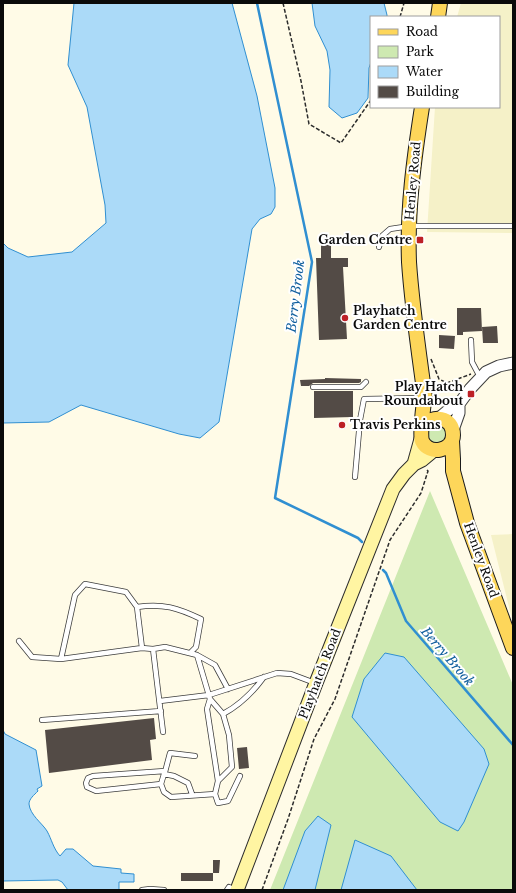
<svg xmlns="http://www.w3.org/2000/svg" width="516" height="893" font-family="'Libre Baskerville',serif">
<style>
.farmland{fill:#f5f1c8}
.green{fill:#cee9b1}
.water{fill:#abdaf8;stroke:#308fd1}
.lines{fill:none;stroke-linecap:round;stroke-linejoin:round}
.stream{stroke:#308fd1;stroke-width:2.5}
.building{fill:#534b46}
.service-casing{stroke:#3d3d3d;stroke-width:6}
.tertiary-casing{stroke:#3d3d3d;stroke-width:13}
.secondary-casing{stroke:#2c2c2c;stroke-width:15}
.primary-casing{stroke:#1b1b1b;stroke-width:16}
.path{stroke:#2c2c2c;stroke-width:1.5;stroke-dasharray:4 2;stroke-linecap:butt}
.service{stroke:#fff;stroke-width:4.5}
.tertiary{stroke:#fff;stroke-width:11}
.secondary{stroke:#fff5a2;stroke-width:13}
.primary{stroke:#fdd65a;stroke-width:14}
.poi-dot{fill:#bd2026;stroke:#fff;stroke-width:1.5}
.labels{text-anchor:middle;stroke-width:4;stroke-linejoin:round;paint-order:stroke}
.street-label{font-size:12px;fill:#0a0a0a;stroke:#fff}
.poi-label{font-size:12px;font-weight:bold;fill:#0a0a0a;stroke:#fff;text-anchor:end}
.water-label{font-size:13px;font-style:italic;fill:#12609e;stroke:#fff}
</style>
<rect width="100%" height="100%" fill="#fffbe7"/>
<path class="farmland" d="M461,3H513V233L427,232L435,107H499V17H457Z
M513,534V623L491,535Z"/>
<path class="green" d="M428 434a9 9 0 1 1 18 0a9 9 0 1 1-18 0Z
M430,491L513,685V890H270Z"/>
<path class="water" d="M74,3H232L257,96L275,188V207L271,214L260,219L252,229L219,422L200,438L179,434L81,405L49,422L3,423V243L8,248L28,257L72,252L106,223L105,205L87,107L68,65Z
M312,3H384L387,15V17H371V62L369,68L368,98L357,113L342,118L329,107L330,70L327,51L315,26Z
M385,653L404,657L484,749L489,764L464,822L458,831L440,822L352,717L364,679Z
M3,730L5,734L36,750L42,786L37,789L38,791C34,795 29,799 29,804C30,815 42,823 47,831C52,840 53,848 60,856L66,849H73L93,866L121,869V873L134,874V882H119V890H68L62,882L58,880L3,881Z
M318,816L331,825L315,890H283L305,831Z
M355,840L391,856L417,890H341Z"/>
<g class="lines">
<path class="stream" d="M257,3L312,262L275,498L358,538L362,542
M383,570L386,573L406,621L513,745"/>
</g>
<path class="building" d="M321,244L331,245V258H348V267H343L347,339L319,340L316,258H321Z
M457,308H481L482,331L463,332V335H457Z
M497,326L498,343H483L482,327Z
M439,335L455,336L454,349L439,348Z
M325,378L361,379V382L359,383H313L309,386H301L300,380L325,379Z
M314,391H353V417L314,418Z
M154,718L156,739L150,740L152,760L49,773L45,730Z
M247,747L249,768L239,769L237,748Z
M213,860H220L219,873H213Z
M181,873H213V881H181Z"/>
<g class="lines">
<defs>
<path id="service" d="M379,247L382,236L390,229L410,226H513
M471,340L472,362L480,377
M313,387H361L366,382
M355,477L360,420L364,399L423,398
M137,607L142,648
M19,641L32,657L61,659L142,648L153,649L165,647L197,655L215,665L228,689
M153,649L163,732
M197,655L210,699L223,714
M61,659L75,595L85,584L126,592L137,607C163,603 178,608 201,619L196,647L191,652
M210,699L207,709L218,781L215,794
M160,701L209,695L277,673L291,674L315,683
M42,720L161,711
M165,772L170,753L195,756
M218,781L232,767L229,735L223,714C240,705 253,692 264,677
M161,784L96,791L87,787L86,783L88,778L93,776L165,771
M192,794L188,783L174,776L164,774L161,784L164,792L171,797L215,794L218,803L228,801L240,776
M142,890L150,889L164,890
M227,890L229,887L234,890"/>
<path id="tertiary" d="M439,418L451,408L459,404L470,389L486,372L499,366L513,363
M453,430L459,413V404"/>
<path id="secondary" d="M414,464L421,439
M237,890L316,683L393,489L404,474L414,464L422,460L434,450"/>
<path id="primary" d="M438,17L440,3
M422,107C414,158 407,210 409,262C412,307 419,353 425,398C423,405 420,435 422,441C429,456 453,451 453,435C453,416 432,414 422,427
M452,441L453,459V471L467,523L513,648"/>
</defs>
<use href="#service" class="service-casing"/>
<use href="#tertiary" class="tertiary-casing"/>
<use href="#secondary" class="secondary-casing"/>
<use href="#primary" class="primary-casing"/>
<path class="path" d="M283,3L301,81L309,124L341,143L371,100
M400,17L404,3
M431,359L439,379L447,383L471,374
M262,890L288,819L314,739L335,699L390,540L421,493L428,471L427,470"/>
<use href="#service" class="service"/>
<use href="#tertiary" class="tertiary"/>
<use href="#secondary" class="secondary"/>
<use href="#primary" class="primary"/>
</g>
<g class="poi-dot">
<rect x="416" y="236" width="8" height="8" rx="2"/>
<circle cx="345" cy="318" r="4"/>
<rect x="467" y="390" width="8" height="8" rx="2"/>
<circle cx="342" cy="425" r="4"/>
</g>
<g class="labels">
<g class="street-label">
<text transform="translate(413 181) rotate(-85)" y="4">Henley Road</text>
<text transform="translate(481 560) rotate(70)" y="4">Henley Road</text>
<text transform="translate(320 674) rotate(-69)" y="4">Playhatch Road</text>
</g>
<g class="poi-label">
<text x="412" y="244">Garden Centre</text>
<text x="353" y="315" text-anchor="start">Playhatch<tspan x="353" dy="14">Garden Centre</tspan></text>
<text x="463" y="391">Play Hatch<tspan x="463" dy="14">Roundabout</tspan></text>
<text x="350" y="429" text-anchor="start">Travis Perkins</text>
</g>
<g class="water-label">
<text transform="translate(295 296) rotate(-83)" y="5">Berry Brook</text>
<text transform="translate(448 656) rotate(49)" y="5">Berry Brook</text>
</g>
</g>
<rect width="516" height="893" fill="none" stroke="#0a0a0a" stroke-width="8"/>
<rect x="370" y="16" width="130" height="92" fill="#ffffff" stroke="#9d9d9d"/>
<rect x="378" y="29" width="20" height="6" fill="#fdd65a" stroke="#9d9d9d"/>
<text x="406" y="36" font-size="12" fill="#0a0a0a">Road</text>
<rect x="378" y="46" width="20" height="12" fill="#cee9b1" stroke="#9d9d9d"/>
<text x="406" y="56" font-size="12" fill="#0a0a0a">Park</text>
<rect x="378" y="66" width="20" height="12" fill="#abdaf8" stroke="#9d9d9d"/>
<text x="406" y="76" font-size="12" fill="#0a0a0a">Water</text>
<rect x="378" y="86" width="20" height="12" fill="#534b46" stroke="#9d9d9d"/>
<text x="406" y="96" font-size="12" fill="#0a0a0a">Building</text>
</svg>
